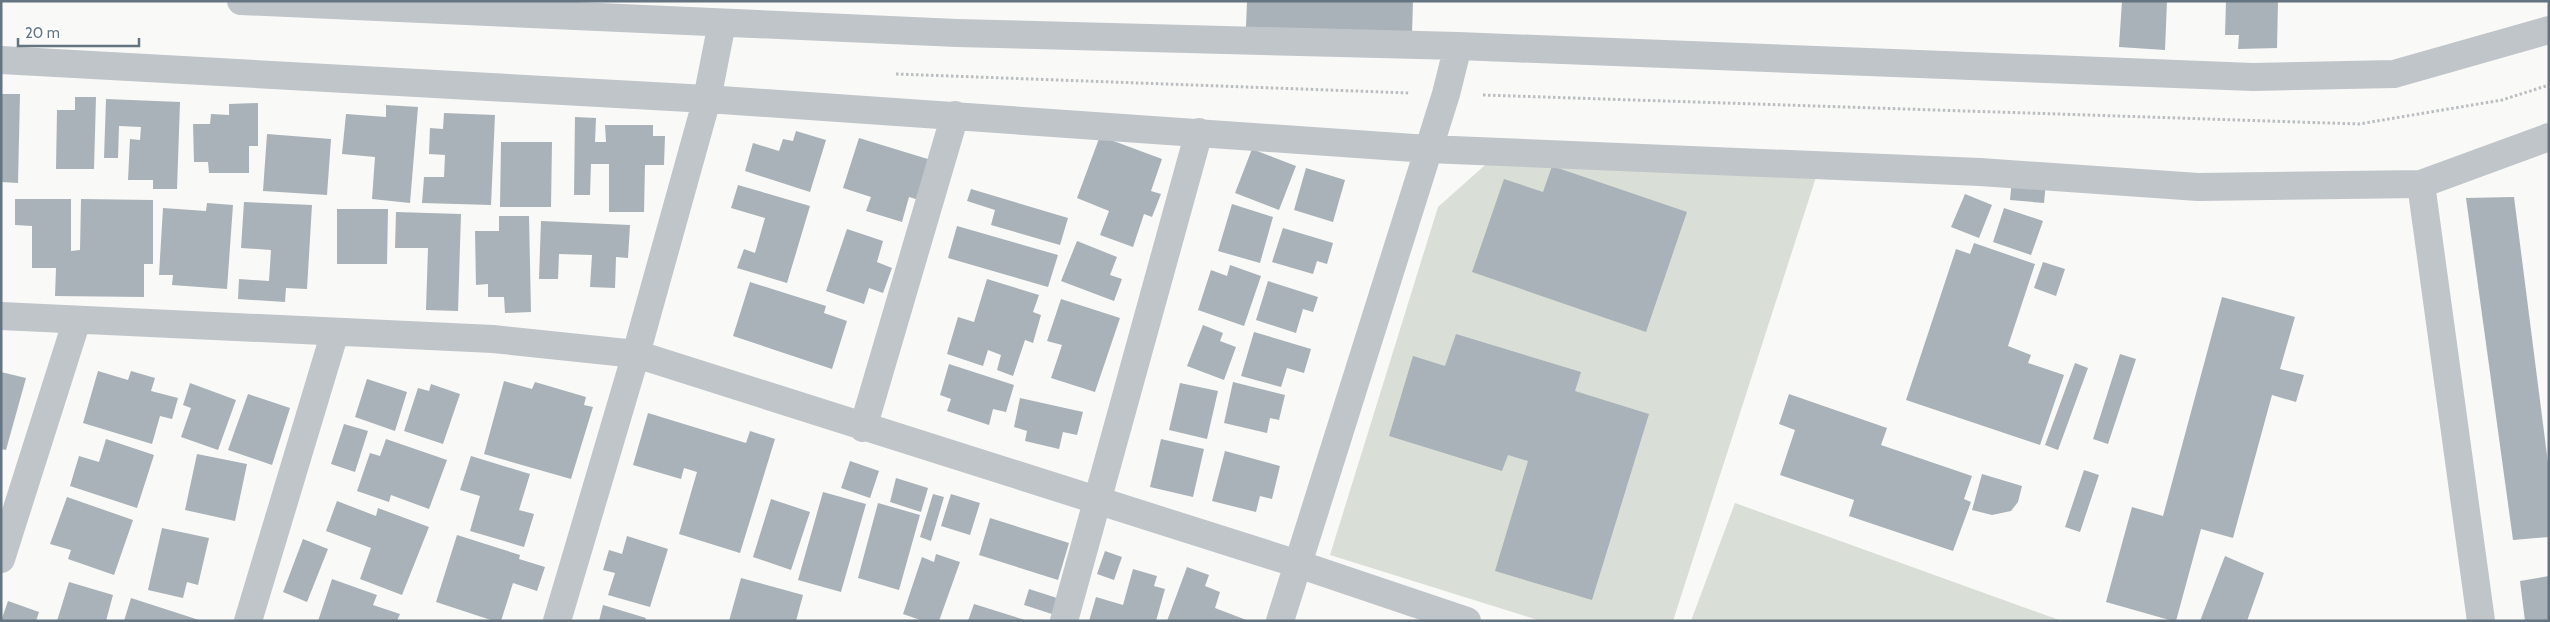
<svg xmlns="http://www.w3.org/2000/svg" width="2550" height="622" font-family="Cabin,sans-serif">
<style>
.green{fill:#d9ded6}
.building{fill:#a9b2b8}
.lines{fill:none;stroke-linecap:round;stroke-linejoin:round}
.path{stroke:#babec1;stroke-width:3;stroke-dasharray:2.5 2.5;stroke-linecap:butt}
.minor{stroke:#c0c5c9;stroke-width:28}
</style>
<rect width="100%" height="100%" fill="#f9f9f7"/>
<path class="green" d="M1493,158L1817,174L1673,621H1541L1330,555L1438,207Z
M1735,503L2062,621H1691Z"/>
<path class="building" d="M1247,1H1413L1412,34L1246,27Z
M2122,1H2167L2165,50L2119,47Z
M2226,1H2278L2277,48L2238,49L2239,35H2225Z
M1,94H20L18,183L1,182Z
M75,97H96L94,169H56L57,110H75Z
M106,99L180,102L177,189H153V180H128L130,139L140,140L141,127L119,126L118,158H104Z
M258,103V146H249V173H209L208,162H194L193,124H210L211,114L229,115V104Z
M386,105L418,107L410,203L372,199L375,157L342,154L346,114L386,117Z
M444,113L495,115L491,205L422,203L424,177H444L445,155L429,154L430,128L443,129Z
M575,117L596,118L595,142H606L605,125H653V136H665L664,165H645L644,212H609V164H591L590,195H574Z
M796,131L826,140L810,192L745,171L753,143L779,151L783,139L793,141Z
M267,134L331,139L327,195L263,191Z
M1100,136L1162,159L1151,191L1161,194L1152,217L1144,214L1133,247L1100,235L1109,211L1077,198Z
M859,138L931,160L919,200L909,197L902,222L866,211L871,197L843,188Z
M501,142H552L551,207H500Z
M1252,149L1296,166L1279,210L1235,193Z
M1552,166L1687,212L1646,332L1472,272L1504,179L1543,192Z
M1306,168L1345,180L1333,222L1294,210Z
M2012,179L2046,182L2044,203L2010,200Z
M738,185L810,206L787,283L737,268L744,249L755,253L765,218L731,208Z
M971,189L1068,218L1060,245L991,225L995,210L967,201Z
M1965,194L1992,205L1979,238L1951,227Z
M2514,197L2549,471V537L2513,540L2466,198Z
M15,199H71V251L80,250L81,199L153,200V264H144V297L55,296L56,268H32V226L15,225Z
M244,202L312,205L307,289L286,288L285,302L238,299L239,279L269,281L271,250L241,248Z
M207,203L233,205L227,289L172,285L173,275H159L163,208L206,211Z
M1232,204L1273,217L1260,263L1218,251Z
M2004,208L2043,221L2031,255L1993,242Z
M337,209H388L387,264H337Z
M396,212L461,214L458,311L426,310L428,248H395Z
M499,216H529L531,312L505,313L504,297H488V284L476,285L475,231H499Z
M541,221L630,225L628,258L616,257L615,288L590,287L592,255L559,254L558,279H539Z
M957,226L1058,255L1048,287L948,258Z
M1283,228L1333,243L1327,264L1317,261L1313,274L1272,262Z
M847,229L883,241L877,262L892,268L883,293L869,288L864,304L826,291Z
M1077,241L1117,257L1110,275L1122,279L1114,301L1061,281Z
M1974,243L2035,264L2008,346L2031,355L2028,363L2064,375L2040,445L1906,400L1956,249L1970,254Z
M2043,262L2065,269L2056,296L2034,288Z
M1230,265L1261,276L1244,326L1198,310L1211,270L1227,276Z
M987,279L1039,295L1033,312L1041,315L1033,343L1025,340L1013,376L997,370L1001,355L988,350L983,366L947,354L958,317L974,322Z
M1268,281L1318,297L1313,312L1303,309L1296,333L1256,320Z
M750,282L826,306L824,313L847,321L832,369L733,336Z
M2222,297L2295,317L2280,369L2304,375L2296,402L2272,395L2233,538L2201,529L2176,621H2173L2106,602L2132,507L2163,516Z
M1061,299L1120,318L1095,392L1051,378L1062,345L1047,341Z
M1203,325L1223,333L1220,341L1236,347L1224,380L1187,366Z
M1254,332L1311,349L1304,373L1287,368L1281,387L1241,376Z
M1456,334L1581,372L1575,391L1649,414L1592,600L1495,571L1528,461L1508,455L1502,471L1389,436L1413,356L1445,366Z
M2120,354L2136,359L2108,444L2093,439Z
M2075,363L2088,368L2058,450L2045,445Z
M949,364L1014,385L1006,412L993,409L989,425L947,411L951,399L940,395Z
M98,371L128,380L131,371L155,378L151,391L178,398L172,419L160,416L152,444L83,423Z
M1,372L26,378L6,450L1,449Z
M367,379L407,392L395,431L355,417Z
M504,381L532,389L535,382L586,397L584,405L593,407L571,479L484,454Z
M1233,382L1285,395L1279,420L1270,418L1267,433L1224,423Z
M190,383L236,400L218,450L181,437L191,408L183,405Z
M1180,383L1218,391L1207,439L1169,430Z
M431,384L460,394L443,444L404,431L418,388L429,391Z
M248,394L290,408L272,465L228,450Z
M1789,394L1887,428L1881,445L1972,476L1964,499L1971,502L1953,551L1849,516L1854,500L1780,475L1795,430L1779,424Z
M1020,398L1083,412L1077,435L1063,432L1059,449L1025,441L1027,431L1014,427Z
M648,413L746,443L750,431L775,439L740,553L679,534L697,472L684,468L681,479L633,465Z
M344,424L368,431L355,472L331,464Z
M106,439L154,455L137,508L70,486L79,456L99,462Z
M386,439L447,460L429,509L391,495L389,502L357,491L370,453L380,456Z
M1161,439L1204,449L1193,497L1150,487Z
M1225,451L1280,466L1272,499L1260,496L1256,512L1212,501Z
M197,454L247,464L235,521L185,510Z
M471,456L530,474L519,510L534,514L524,547L470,531L480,496L460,490Z
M850,461L879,471L870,498L841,488Z
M2084,470L2099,475L2080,532L2065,527Z
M1982,474L2022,486L2018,502L2011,511L1992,515L1972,510Z
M896,478L928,488L921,512L890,502Z
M823,492L866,504L841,592L798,580Z
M933,494L944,497L931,541L920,537Z
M951,494L980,503L970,535L941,526Z
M67,497L133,520L114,575L68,559L71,550L50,544Z
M771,499L810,512L791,570L753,557Z
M337,501L376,516L378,508L429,527L402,595L360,579L371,548L326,531Z
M878,503L920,515L899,590L858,578Z
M990,518L1069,543L1058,580L979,555Z
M162,528L209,538L198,585L187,582L183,598L148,590Z
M457,535L520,555L519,559L545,567L537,591L513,583L501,621H494L436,602Z
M627,536L668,549L650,607L608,595L615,573L603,570L609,550L622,554Z
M303,539L328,549L307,602L283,592Z
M1105,551L1122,557L1114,580L1097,574Z
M936,554L960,562L939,621H923L903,614L922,557L934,562Z
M2225,556L2264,573L2247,621H2200Z
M1187,567L1209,575L1205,586L1220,592L1215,608L1249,621H1167Z
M1133,569L1157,576L1154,586L1165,589L1156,621H1089L1096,597L1123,605Z
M2549,576V621H2525L2520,581Z
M741,578L803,595L796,621H729Z
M332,579L377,595L373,605L400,614L397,621H318Z
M69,582L113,595L106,621H57Z
M1029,589L1057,598L1052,614L1024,605Z
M131,598L199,620V621H124Z
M8,601L39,612L36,621H1Z
M974,604L1025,620V621H968Z
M603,605L646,618L645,621H599Z"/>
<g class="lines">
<path class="path" d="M896,74L1409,93
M1483,95L2359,124L2502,100L2549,85"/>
<path class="minor" d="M241,1L957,33L1458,46L2253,77L2394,74L2549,30
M1,60L707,99L1428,149L1980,172L2198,187L2421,184L2549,137
M2421,184L2481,621
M1,316L493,339L636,354L1298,564L1467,621
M863,428L955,115
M1,559L77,320
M248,621L335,332
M557,621L636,354L707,99L722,23
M1064,621L1199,132
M1280,621L1446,94L1458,46"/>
</g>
<rect width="2550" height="622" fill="none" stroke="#647581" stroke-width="5"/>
<path d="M18 38v8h121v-8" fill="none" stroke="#647581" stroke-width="2.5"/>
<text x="25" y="38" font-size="15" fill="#647581" stroke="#ffffff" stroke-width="4" paint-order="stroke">20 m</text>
</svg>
